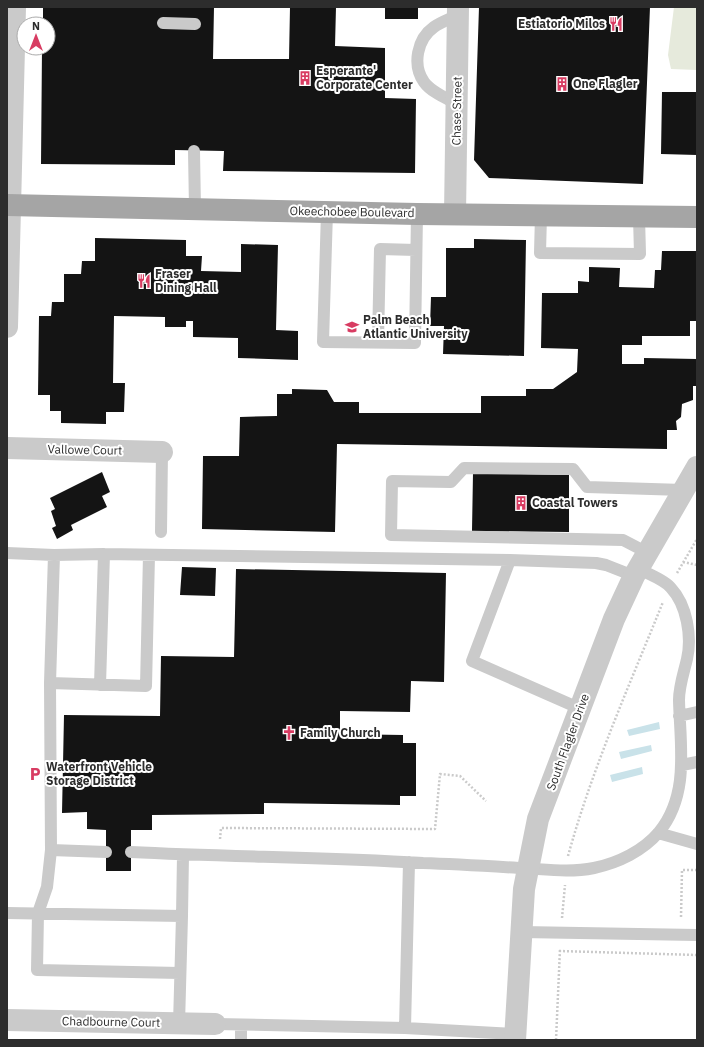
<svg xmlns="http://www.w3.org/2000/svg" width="704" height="1047" font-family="'IBM Plex Sans',sans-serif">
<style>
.green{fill:#e6eadc}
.water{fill:#c9e2e9}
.building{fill:#141414}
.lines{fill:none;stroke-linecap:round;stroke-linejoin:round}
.path{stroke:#cacaca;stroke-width:2.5;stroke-dasharray:2 2;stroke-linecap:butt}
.service{stroke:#cacaca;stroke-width:12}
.minor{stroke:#cacaca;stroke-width:22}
.tertiary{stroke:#cacaca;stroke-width:22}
.primary{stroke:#a5a5a5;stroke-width:22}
.labels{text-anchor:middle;stroke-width:4;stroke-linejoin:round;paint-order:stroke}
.poi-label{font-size:12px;font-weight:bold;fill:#2d2d2d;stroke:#fff;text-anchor:start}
.street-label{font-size:12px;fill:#2d2d2d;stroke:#fff}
</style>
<rect width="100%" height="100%" fill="#fff"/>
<path class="green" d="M674,7H697V70L671,69L668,55Z"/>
<path class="water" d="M659,722L660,729L629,736L627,730Z
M651,745L652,751L621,759L619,752Z
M642,767L643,774L612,782L610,775Z"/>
<path class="building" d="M43,7H214L213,59H289L290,7H336L335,46L385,48V98L416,99L415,173L223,171L224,151L175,150V165L41,164L42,48H48V24H43Z
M385,7H418V19H385Z
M479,7H650L643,184L489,178L474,160Z
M662,92H697V155L661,154Z
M95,238L186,240V256H202L201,271L241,272V244L278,245L276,330L298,331V360L238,358V338L193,337V321H186V327H165V317L114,316L113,383H125L124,412H106V424L61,423V411H50V395H38L39,316H51L52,302H64V274H81L82,261H95Z
M474,239L526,240L524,356L443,354L444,326H430L431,297H446V248H474Z
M662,251H697V321H690V336H642V345H622V364H644V358L697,359V386H693V400L682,404L681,417L676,421L677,430H667V449L337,444L335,532L202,529L203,456H239L240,417L277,416V394H292V389L327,390L334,402H359V413H481V396H526V389H553L577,372L578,349L541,348L542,293H578V281L589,282V267L620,268L619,287L654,288L655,270H661Z
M102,472L110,492L102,496L107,507L71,525L73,530L57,539L52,528L56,526L51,511L55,509L50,498Z
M473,473L569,475V532L472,531Z
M182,567L216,568L215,596L180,595Z
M236,569L446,573L444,682L411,681L410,712L340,711V734L403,735V743H416V796H400V805L264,803V814L152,815V830H131V871H106V830L87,829V812L62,813L64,715L160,716L161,656L234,657Z"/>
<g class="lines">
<path class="path" d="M683,562L697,565
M677,573L697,539
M220,839L221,828L435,829L440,774L460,776L486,801
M568,856C592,769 629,686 663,602
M681,917L682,870H697
M562,918L565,885
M559,951L697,955
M556,1040L560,949"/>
<path class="service" d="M163,23L195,24
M457,104C446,98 431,92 424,82C412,65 417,39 434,27C441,22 450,19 458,15
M194,151L195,209
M327,212L323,342L415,343L417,214
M541,215L540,253L640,254L639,217
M378,342L380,249L416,250
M161,532L162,452
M7,553L54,555L104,554L510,560L596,563L606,565L634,576
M648,553L623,540L391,535L392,481L451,482L464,468L573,469L587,487L683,490
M54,555L50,683L146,686L149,555
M510,560L472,661L581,709
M50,683L51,850L47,887L38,913L37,970L180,973
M100,685L104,554
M679,716L697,712
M682,765L697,762
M658,833L697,844
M51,850L106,852
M131,852C229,857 326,857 423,863C455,864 487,866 519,868C544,869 569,873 594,868C618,863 643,851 659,832C690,794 680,745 679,700C679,686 684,672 687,659C692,637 687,605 671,588C665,580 648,574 639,569
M7,913L182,916L183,855
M521,932L697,935
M179,1024L182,916
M215,1024L405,1028L409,862
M241,1025V1040
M405,1028L516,1034"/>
<path class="minor" d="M455,214L458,7
M7,448L162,452
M7,1020L215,1024"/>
<path class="tertiary" d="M7,327L15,7
M515,1040L524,889L538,819L614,619L634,576L697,467"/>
<path class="primary" d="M7,205L417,214L697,217"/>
</g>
<defs>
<symbol id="restaurant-bare" viewBox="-9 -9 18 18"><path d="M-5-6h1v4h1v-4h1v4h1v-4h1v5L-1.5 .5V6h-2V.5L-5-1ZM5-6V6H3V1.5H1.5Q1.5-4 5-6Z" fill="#d83c62" stroke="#fff" stroke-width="2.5" paint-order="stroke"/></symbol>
<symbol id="building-bare" viewBox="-9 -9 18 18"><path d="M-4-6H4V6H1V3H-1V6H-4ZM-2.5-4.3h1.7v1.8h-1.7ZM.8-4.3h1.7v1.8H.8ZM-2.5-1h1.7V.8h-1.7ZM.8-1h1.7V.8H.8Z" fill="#d83c62" stroke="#fff" stroke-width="2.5" paint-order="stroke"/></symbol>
<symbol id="university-bare" viewBox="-9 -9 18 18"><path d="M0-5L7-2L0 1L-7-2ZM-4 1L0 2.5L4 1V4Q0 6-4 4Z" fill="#d83c62" stroke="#fff" stroke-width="2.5" paint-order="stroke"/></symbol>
<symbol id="church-bare" viewBox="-9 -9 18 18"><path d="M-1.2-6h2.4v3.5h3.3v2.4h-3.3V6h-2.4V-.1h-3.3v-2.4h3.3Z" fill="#d83c62" stroke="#fff" stroke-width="2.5" paint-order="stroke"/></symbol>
<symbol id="parking-bare" viewBox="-9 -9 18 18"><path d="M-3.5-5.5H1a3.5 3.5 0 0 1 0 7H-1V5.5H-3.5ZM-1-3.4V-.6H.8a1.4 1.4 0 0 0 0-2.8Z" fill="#d83c62" stroke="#fff" stroke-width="2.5" paint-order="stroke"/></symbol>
</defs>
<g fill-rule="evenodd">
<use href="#restaurant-bare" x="606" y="14" width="20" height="20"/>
<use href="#building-bare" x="295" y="68" width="20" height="20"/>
<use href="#building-bare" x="552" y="74" width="20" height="20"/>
<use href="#restaurant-bare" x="134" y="271" width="20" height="20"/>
<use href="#university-bare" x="342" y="317" width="20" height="20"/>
<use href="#building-bare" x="511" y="493" width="20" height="20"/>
<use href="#church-bare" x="279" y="723" width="20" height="20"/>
<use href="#parking-bare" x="25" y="764" width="20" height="20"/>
</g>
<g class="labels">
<g class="poi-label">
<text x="605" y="28" text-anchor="end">Estiatorio Milos</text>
<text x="316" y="75">Esperante'<tspan x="316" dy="14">Corporate Center</tspan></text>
<text x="573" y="88">One Flagler</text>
<text x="155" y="278">Fraser<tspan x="155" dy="14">Dining Hall</tspan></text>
<text x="363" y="324">Palm Beach<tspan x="363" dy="14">Atlantic University</tspan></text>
<text x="532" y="507">Coastal Towers</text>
<text x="300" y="737">Family Church</text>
<text x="46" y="771">Waterfront Vehicle<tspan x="46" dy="14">Storage District</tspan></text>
</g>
<g class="street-label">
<text transform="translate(457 111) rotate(-89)" y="4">Chase Street</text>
<text transform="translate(352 212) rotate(1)" y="4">Okeechobee Boulevard</text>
<text transform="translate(85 450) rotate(1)" y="4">Vallowe Court</text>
<text transform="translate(568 742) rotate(-70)" y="4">South Flagler Drive</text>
<text transform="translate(111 1022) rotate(1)" y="4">Chadbourne Court</text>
</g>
</g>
<rect width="704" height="1047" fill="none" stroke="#2d2d2d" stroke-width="16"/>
<g transform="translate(36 36)"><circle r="19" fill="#ffffff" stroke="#ababab"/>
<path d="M0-3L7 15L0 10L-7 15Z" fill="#d83c62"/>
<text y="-6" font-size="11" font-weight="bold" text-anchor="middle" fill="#2d2d2d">N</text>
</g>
</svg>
